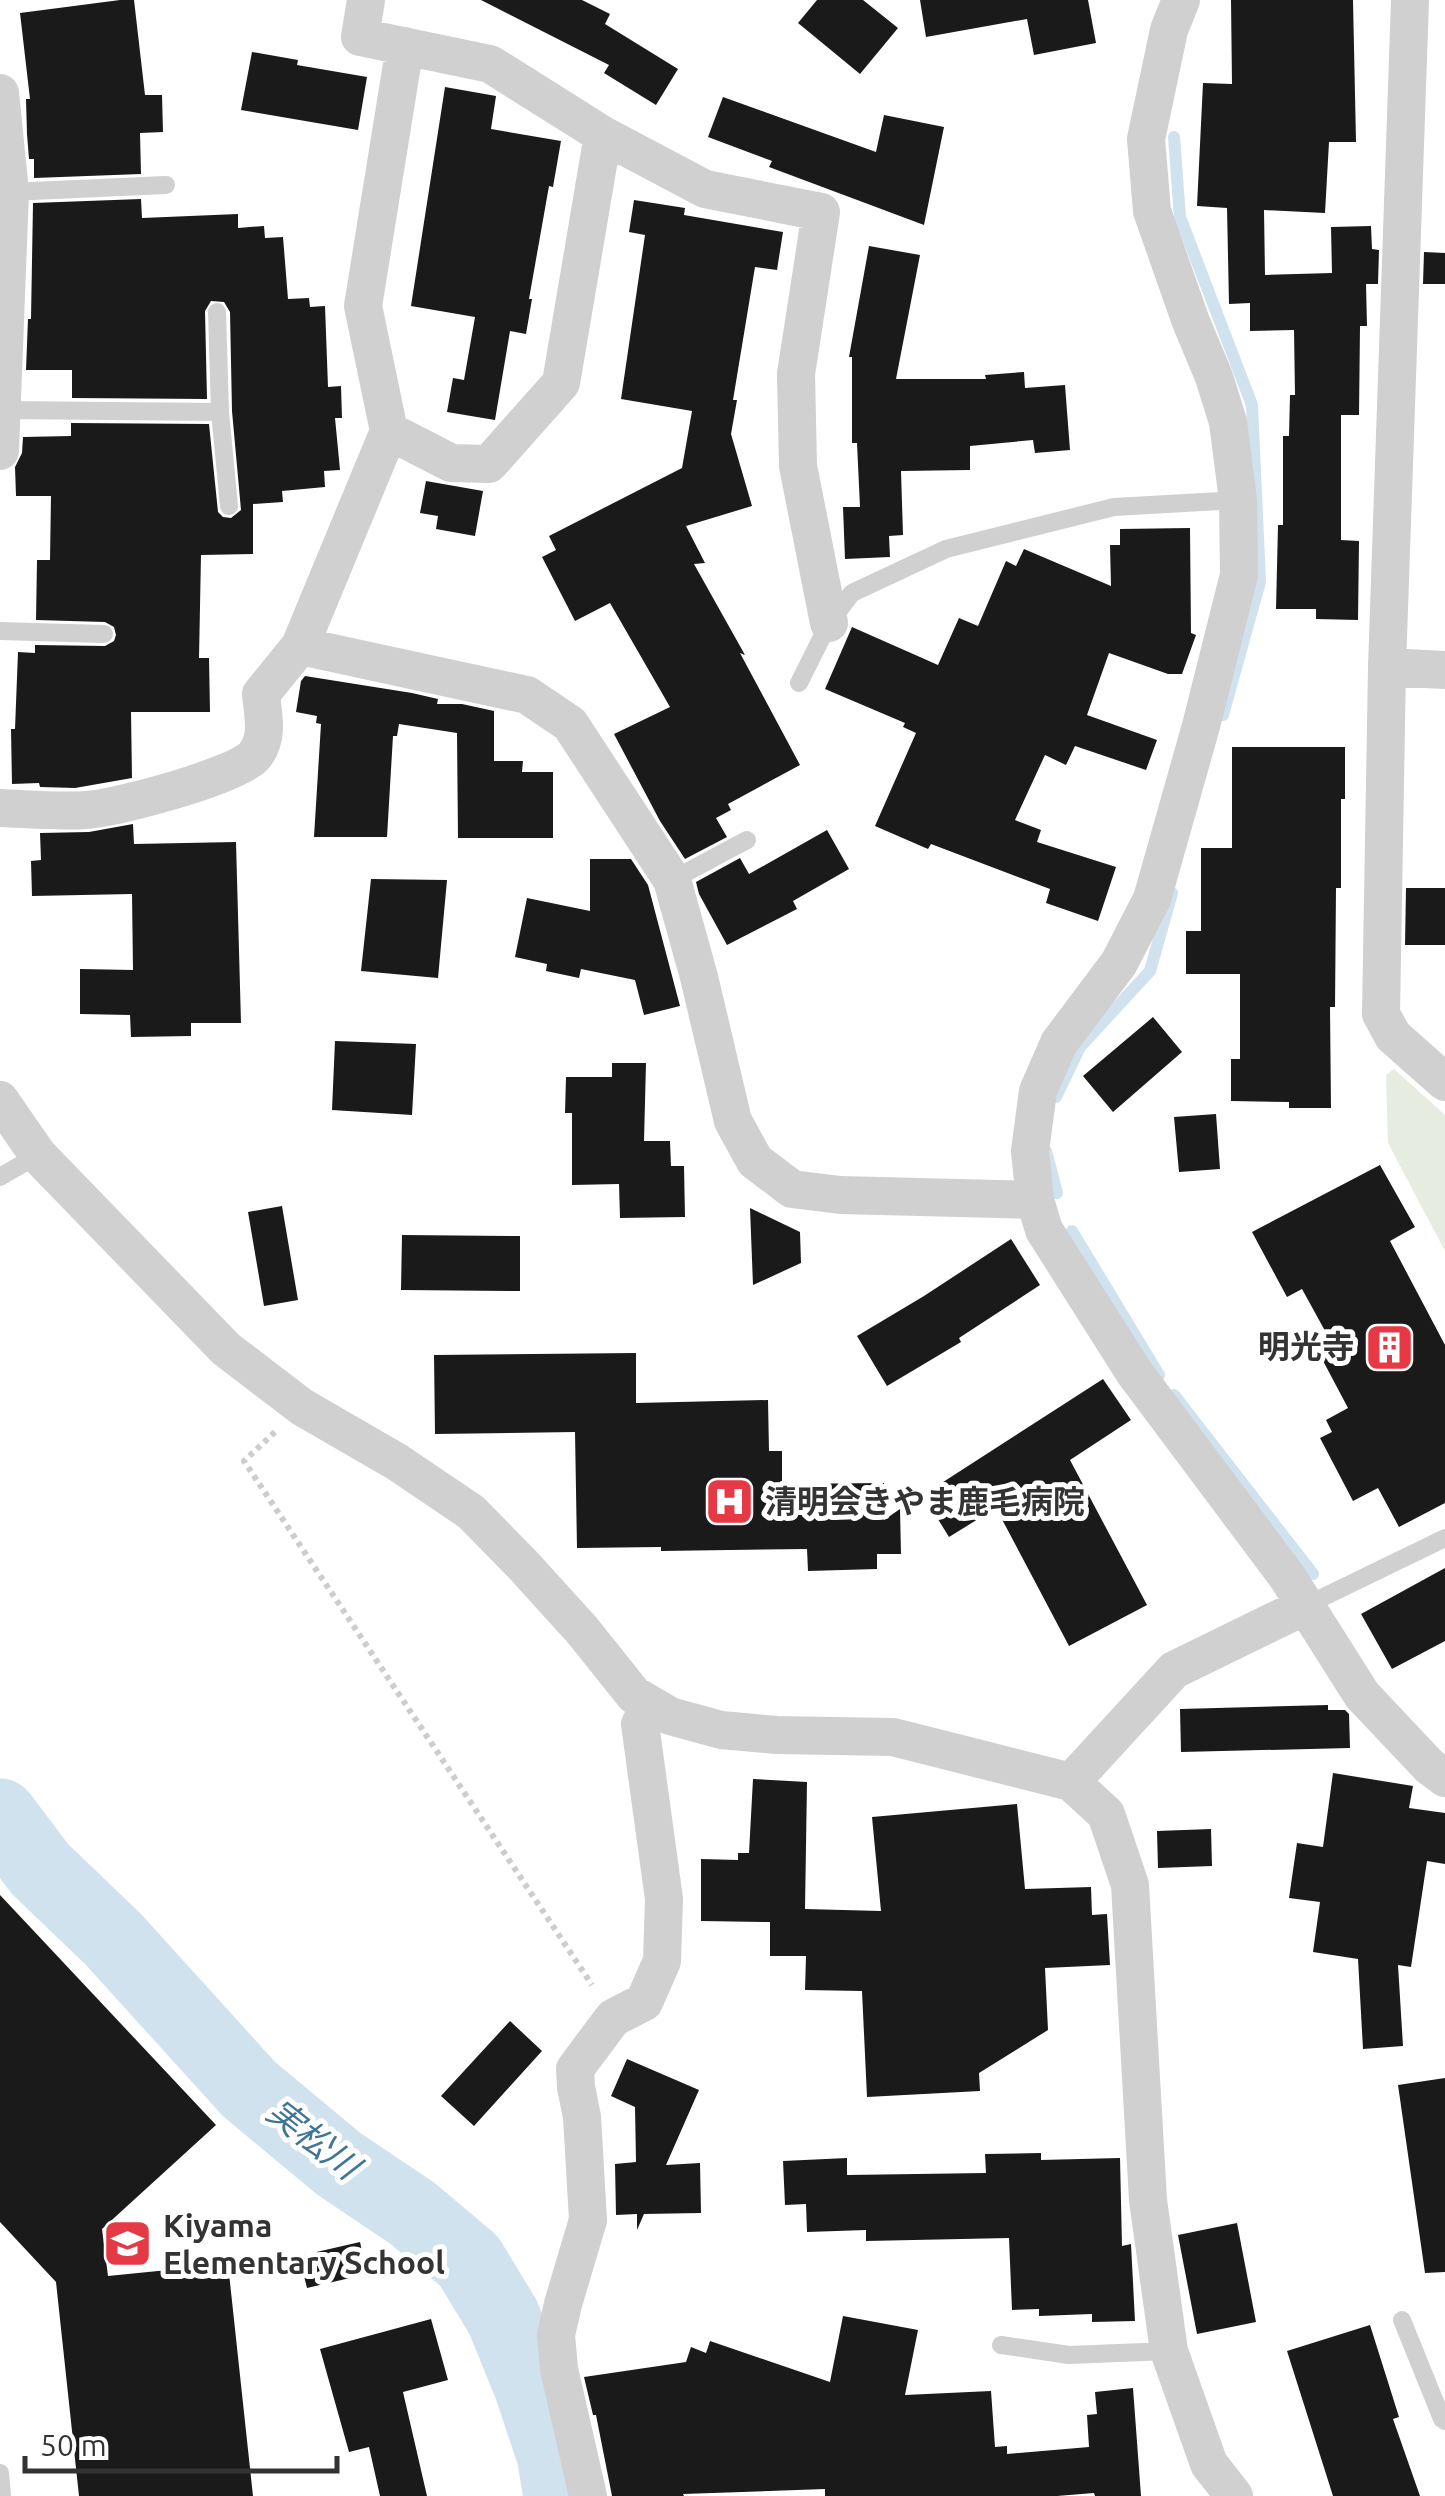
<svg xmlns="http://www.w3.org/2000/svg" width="1445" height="2496" font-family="Ubuntu,'Noto Sans JP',sans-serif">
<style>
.green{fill:#e6ecdf}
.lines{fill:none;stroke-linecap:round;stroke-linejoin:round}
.stream{stroke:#cfe2ee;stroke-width:12}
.river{stroke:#cfe2ee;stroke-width:75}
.building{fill:#1a1a1a}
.path{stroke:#cdcdcd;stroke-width:6;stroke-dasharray:5 5;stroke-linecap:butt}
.lane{stroke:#d0d0d0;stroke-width:18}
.street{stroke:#d0d0d0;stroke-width:38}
.labels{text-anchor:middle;stroke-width:10;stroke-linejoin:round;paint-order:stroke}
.poi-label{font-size:32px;font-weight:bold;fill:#333;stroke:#fff;text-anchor:start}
.water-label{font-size:35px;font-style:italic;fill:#3f7597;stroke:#fff}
</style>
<rect width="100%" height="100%" fill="#fff"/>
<path class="green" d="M1394,1069L1445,1115V1251L1388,1143L1386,1075Z"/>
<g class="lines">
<path class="stream" d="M1174,137L1180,217L1252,405L1260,582L1223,715
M1056,1097L1080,1047L1150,971L1172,893
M1046,1151L1057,1193
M1072,1231L1159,1375
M1174,1395L1313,1574"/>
<path class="river" d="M0,1816L40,1869L113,1939L249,2089L339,2164L412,2213L469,2261L503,2317L531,2386L554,2455L561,2496"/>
</g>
<path class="building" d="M120,0H134L145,95H162L163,132L140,133L141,174L34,178V159H29L27,134L26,99H30L20,13Z
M481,0H582L610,14L605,24L678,69L656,105L604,73L609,65Z
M817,0H863L898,28L860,74L798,23Z
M920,0H1088L1096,43L1034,55L1027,19L926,37Z
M1231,0H1353L1356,142H1329L1325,213L1264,210L1265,275L1332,273L1331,227L1371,226L1372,249L1379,250L1378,284H1366L1367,326H1360L1359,415H1341V540L1359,541L1358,620L1316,619V609H1276L1278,525H1283V436H1289L1290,395H1295L1294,330L1250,331V303L1229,304L1227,208L1197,206L1203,83L1232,84Z
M252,52L298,60L297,65L367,77L358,130L241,110Z
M445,87L496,96L491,129L561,141L553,187L549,186L529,299H532L526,334L510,331L495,420L447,412L453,378L464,380L475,317L411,306Z
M723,97L876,152L884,115L944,127L924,225L769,167L772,161L708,137Z
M141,199L142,218L238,214V228L264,226L265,238L283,237L288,299L309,298L310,307L325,306L328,387L341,386L342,418H335L340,470L324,471L325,487L282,491L283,502L253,504V554L201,555L199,658H209L210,712H131L132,778L75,788L40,787L39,783L12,784L11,729H15L18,652L35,653V645L105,646L114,641L116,635L114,627L105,622L36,620L37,560H50L51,496H16L15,467L22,453L23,437L71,436V423L209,424L218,512L223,517L231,518L241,510L232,411L230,312L224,302L211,301L205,311L207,399L72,398V370H26L28,319H31L33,203Z
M634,200L685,208L684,215L783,232L777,270L755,267L733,400H737L731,434L752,506L686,526L705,563L694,564L745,655L740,653L800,765L728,804L731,810L716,818L727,837L685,859L660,821L614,734L670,707L610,603L575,621L542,557L556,550L549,536L682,468L692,411L621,399L645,235L629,232Z
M869,246L920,255L896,379H986L985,375L1024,372L1025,388L1065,385L1070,450L1035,453L1033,440L970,446V470L901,471L903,535L889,536L890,557L845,559L843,507H860L857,443H852V357H849Z
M1424,252L1445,253V284H1423Z
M426,481L483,491L475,536L436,529L438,516L420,513Z
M1190,528L1191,633L1196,635L1182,674H1168L1109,653L1087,715L1157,740L1146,770L1075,746L1066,765L1045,755L1015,820L1041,830L1037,842L1116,867L1098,921L1046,903L1050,889L931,844L928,849L875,826L916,733L903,727L905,723L825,689L852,627L938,665L959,618L978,626L1006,561L1016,566L1024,549L1111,586L1110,545H1120V529Z
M305,676L412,693L438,699L437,704H462L494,711V761H523L522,772H553V838H458L457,733L399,724L397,736H393L387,837H314L321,724L316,723L317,716L296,712L301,681Z
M1232,747H1345V799H1341V888H1336L1335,1007H1330L1331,1108H1289V1102L1231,1101V1059H1240V974H1186V931H1201V848H1232Z
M133,824L134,844L236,842L241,1023H191V1036L131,1037L130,1015L80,1014V969L133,970L132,894L32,896L31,861L41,860L40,833L89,832Z
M827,830L849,869L793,901L797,909L727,945L699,894L696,882L740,858L749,874Z
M590,859H631L648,885L680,1006L644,1015L635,980L581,969L579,978L546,971L547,964L515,957L527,898L590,911Z
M371,879L447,880L438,978L361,971Z
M1406,888H1445V945H1405Z
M1153,1017L1182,1052L1113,1112L1083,1076Z
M335,1041L416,1044L412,1115L332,1110Z
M612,1063H646L644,1141H670L671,1166H684L685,1217L620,1218L619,1184L572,1185V1113H565L566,1077H612Z
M1216,1114L1220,1169L1179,1172L1174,1117Z
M1380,1165L1415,1227L1390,1241L1445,1345V1503L1399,1527L1378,1488L1353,1501L1320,1438L1332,1432L1326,1420L1348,1408L1321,1357L1335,1349L1302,1289L1287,1297L1252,1232Z
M282,1206L298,1300L264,1306L248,1212Z
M750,1208L800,1232L801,1263L753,1285Z
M402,1235L520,1236V1291L401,1290Z
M1011,1239L1040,1285L959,1338L961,1342L887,1386L857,1336L924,1296Z
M636,1353V1403L768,1400L769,1451H782V1484L884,1483V1520L900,1509L901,1554H877V1569L808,1571L807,1549L661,1551V1547L577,1548L575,1432L435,1434L434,1355Z
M1103,1379L1131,1420L1070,1460L1147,1605L1069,1646L996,1508L949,1537L923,1495Z
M1445,1568V1641L1392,1669L1361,1614Z
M1328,1705V1710H1345L1349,1714L1350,1748L1181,1752L1180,1709Z
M1333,1773L1413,1786L1409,1808L1445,1813V1864L1427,1861L1411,1967L1398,1965L1403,2046L1363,2049L1358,1959L1313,1952L1320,1902L1289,1898L1297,1843L1323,1847Z
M753,1779L807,1782L805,1909L881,1911L872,1817L1017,1804L1025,1889L1091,1887L1092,1915L1107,1914L1110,1965L1045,1968L1048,2030L979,2073L980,2091L867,2097L862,1991L805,1990L806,1956H770V1922L701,1921V1859L738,1860V1853H749Z
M1211,1829L1212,1866L1158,1868L1157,1831Z
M0,1895L216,2125L102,2229L108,2276L228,2264L253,2496H79L56,2282L0,2222Z
M510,2021L542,2051L474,2126L441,2096Z
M627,2059L699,2090L666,2165L700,2163L701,2213L644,2214L637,2230V2214L616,2215L615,2164L636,2162L635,2107L611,2096Z
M1445,2078V2272L1425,2273L1398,2085Z
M1041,2153V2160L1120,2158L1122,2246L1131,2244L1135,2321L1092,2322V2314L1039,2316V2309L1012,2310L1009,2238L866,2241V2230L807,2232L806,2204L785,2205L783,2161L847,2158V2175L986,2173L985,2154Z
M1237,2223L1256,2322L1197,2334L1178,2235Z
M360,2242L367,2274L307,2288L299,2256Z
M843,2316L918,2330L905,2395L991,2391L995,2447L1007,2446V2454L1089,2447L1087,2415L1097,2414L1095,2392L1133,2388L1141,2496H1095L1094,2493L1057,2496H825V2489L683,2494L684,2496H612L596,2415H593L584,2377L686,2362L691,2347L706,2353L710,2341L830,2382Z
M431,2319L448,2380L403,2392L427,2496H380L369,2447L349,2452L320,2349Z
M1370,2325L1399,2417L1393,2419L1420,2496H1333L1287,2351Z"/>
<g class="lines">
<path class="path" d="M275,1432L244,1461L592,1985"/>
<path class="lane" d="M10,192L166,185
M217,312L220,412
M2,410L220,412L229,506
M0,631L104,634
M799,683L829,623L852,593L946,549L1114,507L1238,500
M672,880L747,840
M0,1177L38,1155
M1305,1606L1445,1538
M1402,2320L1442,2419L1445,2421
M1001,2345L1069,2355L1169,2351
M0,2473L2,2496"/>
<path class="street" d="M366,0L360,37L490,64L603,135L705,189L821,212L796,374L798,466L829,623
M1181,0L1169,30L1146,139L1152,211L1191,322L1214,377L1228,422L1238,500L1239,575L1201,726L1152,899L1119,963L1059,1043L1038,1091L1030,1151L1035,1200L1044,1230L1134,1372L1288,1578L1362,1695L1429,1766L1445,1778
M1410,0L1387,667L1381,1014L1393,1036L1445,1082
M0,93L10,192L0,451
M389,431L451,463L489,464L561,383L603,135
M300,646L527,695L570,724L672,880L699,977L733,1121L755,1161L792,1189L840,1195L1035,1200
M1387,667L1445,670
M0,808C28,809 58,812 86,810C114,809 241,775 255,755C269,737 263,715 261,694L300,646L389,431L363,306L405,46
M0,1100L38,1155L226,1349L302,1407L397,1462L471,1512L523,1565L582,1630L634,1695L670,1716L721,1730L776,1735L893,1737L976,1758L1071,1782L1106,1814L1130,1885L1148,2200L1169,2351L1209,2464L1234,2496
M1071,1782L1174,1670L1305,1606
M588,2496L559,2369L556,2335L563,2304L588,2220L582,2117L576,2087L575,2069L613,2018L644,2002L662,1961L664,1899L640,1724L651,1705"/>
</g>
<defs>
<symbol id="building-square" viewBox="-11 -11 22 22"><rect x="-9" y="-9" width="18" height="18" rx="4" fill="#e63946" stroke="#fff"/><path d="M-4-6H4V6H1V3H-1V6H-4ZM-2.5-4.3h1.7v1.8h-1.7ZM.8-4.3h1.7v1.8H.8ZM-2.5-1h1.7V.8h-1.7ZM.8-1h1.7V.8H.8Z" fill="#fff"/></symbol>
<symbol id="hospital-square" viewBox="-11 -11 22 22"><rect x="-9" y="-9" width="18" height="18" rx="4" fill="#e63946" stroke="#fff"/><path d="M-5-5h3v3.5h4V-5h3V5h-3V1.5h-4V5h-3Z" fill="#fff"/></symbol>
<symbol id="school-square" viewBox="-11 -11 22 22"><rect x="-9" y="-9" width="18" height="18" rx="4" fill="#e63946" stroke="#fff"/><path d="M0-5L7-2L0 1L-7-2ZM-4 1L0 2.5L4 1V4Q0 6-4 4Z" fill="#fff"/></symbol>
</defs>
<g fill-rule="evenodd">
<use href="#building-square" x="1362" y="1320" width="55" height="55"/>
<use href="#hospital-square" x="702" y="1474" width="55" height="55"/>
<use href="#school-square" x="100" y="2216" width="55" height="55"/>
</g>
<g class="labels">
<g class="poi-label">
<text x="1354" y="1358" text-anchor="end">明光寺</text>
<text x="765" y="1513">清明会きやま鹿毛病院</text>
<text x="163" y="2237">Kiyama<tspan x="163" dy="37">Elementary School</tspan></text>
</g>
<g class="water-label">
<text transform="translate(313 2139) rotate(38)" y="12">実松川</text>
</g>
</g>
<path d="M25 2456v15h312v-15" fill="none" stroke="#333333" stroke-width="5"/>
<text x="40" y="2456" font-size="30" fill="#333333" stroke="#ffffff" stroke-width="8" paint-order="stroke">50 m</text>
</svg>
